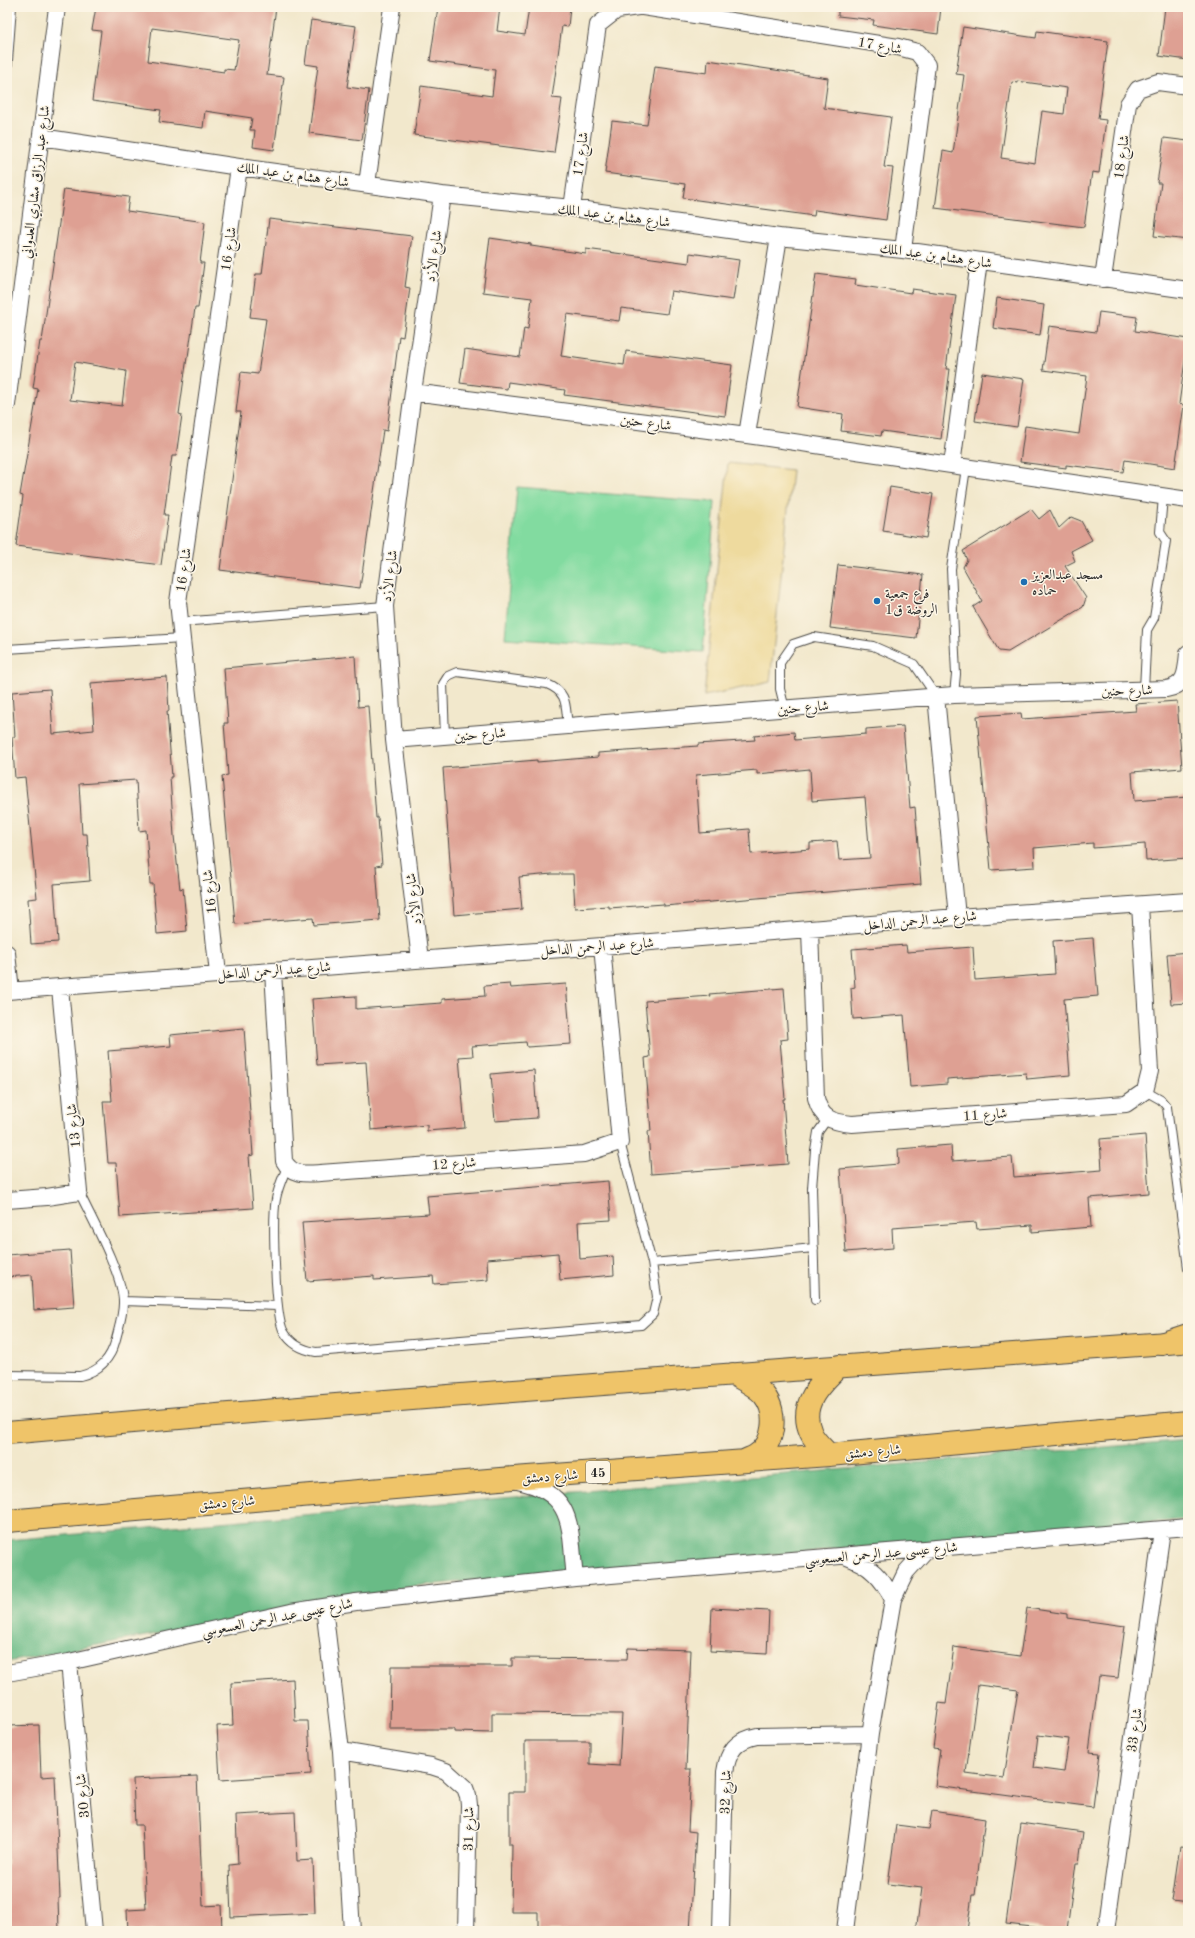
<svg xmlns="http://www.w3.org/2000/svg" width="1195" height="1938" font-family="'Old Standard TT',Amiri,serif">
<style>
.green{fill:#82dba0;stroke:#568366}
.forest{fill:#69bb86;stroke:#4a7358}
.sand{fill:#eeda9e;stroke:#8c8264}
.building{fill:#dea093;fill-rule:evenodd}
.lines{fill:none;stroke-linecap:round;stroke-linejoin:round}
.lane-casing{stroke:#494743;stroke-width:10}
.street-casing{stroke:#494743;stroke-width:18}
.primary-casing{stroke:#494743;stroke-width:24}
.highway-casing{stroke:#494743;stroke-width:24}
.lane{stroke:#fff;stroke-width:8}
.street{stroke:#fff;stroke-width:16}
.primary{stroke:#efc469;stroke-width:22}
.highway{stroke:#efc469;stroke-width:22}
.poi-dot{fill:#1f6fb2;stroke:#fcf5e5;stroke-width:1.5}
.labels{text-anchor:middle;stroke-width:3;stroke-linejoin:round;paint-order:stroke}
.shield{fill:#fcf5e5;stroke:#6a6863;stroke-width:1}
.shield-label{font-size:13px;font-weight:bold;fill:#2b2b2b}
.street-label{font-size:14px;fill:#2b2b2b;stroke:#fcf5e5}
.poi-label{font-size:14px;fill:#2b2b2b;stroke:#fcf5e5;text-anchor:start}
</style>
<rect width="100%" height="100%" fill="#fcf5e5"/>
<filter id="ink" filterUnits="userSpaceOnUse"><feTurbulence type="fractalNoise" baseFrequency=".025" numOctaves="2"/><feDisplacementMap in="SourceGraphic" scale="8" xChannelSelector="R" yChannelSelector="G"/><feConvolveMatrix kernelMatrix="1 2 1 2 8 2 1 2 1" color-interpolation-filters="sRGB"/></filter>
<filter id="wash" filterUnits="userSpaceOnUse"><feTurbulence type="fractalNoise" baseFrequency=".012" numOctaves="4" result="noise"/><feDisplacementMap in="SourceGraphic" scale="16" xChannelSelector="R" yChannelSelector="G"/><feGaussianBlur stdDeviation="0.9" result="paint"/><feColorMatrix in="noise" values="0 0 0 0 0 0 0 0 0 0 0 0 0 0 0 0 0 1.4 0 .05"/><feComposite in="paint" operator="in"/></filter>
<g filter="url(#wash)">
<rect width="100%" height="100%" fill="#f2e8cc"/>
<path class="green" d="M517,487L715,502L703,652L505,638Z"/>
<path class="forest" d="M1188,1440V1519L413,1586L7,1662V1540Z"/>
<path class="sand" d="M728,463L792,470L770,682L704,696Z"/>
<g id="blocks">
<path class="building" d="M96,7H276L267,75L284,77L274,150L253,147L255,130H250L252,118L205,111L203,128L159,122L161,110L92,101L101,31L92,30ZM152,28L239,40L234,70L224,69V72L148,61Z
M438,7H500L497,31L525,35L529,7H570L568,27L562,26L552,98L562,99L554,153L414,135L421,86L492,96L495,70L430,61Z
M838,7H941L938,34L873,25L874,20L838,16Z
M1165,7H1188V60L1159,56Z
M311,20L356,26L347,87L369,90L362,140L309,133L318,66L305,64Z
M963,27L1036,38L1037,31L1108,41L1098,119L1106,120L1099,173L1092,172L1084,227L935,208L943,151L953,153L964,75L956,74ZM1017,81L1067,88L1064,114L1042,111L1035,163L1001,158L1012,82L1017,83Z
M708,60L828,78L824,108L891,117L884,167L893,168L886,220L815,210L814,216L683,198L685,184L605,173L612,121L647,125L655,66L707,73Z
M1164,138L1188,141V240L1154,236L1161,183H1157Z
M64,189L129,197L127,211L205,222L200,263H204L198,308H195L188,357H187L179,414L182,415L176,456H172L164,515H168L161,565L16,546L23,496L20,495L38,389L33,388L40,341H42ZM75,362L126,371L122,406L70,400Z
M269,219L412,236L405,287L410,288L403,337L399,336L387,431L383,430L360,588L220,570L241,412H236L241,372L258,374L266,319L250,317L256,274H262Z
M490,238L531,244V246L586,254V249L689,263L690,253L739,260L733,300L671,291L667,314L621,308L619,321L567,314L561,356L624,365L626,351L732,365L725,416L564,395L565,390L508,382L507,389L460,383L465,349L520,357L524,328L528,329L532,298L483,292Z
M816,274L856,279L855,285L911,293L912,289L956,295L946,369H950L941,439L882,431L881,436L841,431L843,414L797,407Z
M997,298L1044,305L1040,335L993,328Z
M1099,312L1137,317L1135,331L1188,339L1179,404L1184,405L1175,468L1125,460L1123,472L1066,465V468L1020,462L1025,426L1079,434L1087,376L1043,370L1049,326L1096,332Z
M982,373L1024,379L1017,427L975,421Z
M890,487L933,494L926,538L883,531Z
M1031,509L1039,519L1050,510L1059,528L1071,517L1081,521L1092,540L1071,551L1075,561L1065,566L1086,598L1083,607L1008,652L999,651L973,607L982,601L963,567L967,560L963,551Z
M838,565L923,575L916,638L830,628Z
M355,656L358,707L368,706L376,818H378L382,865L376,866L380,920L314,925L313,918L235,924L222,776L228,775L224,723H228L224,668Z
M167,677L169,711H167L172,777H170L174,836L180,889L183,888L187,931L157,934L153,884H150L146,830L139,831L136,780L79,784L82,834H87L90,881L54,884L58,942L31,944L28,899L37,898L25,777L15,778L12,737H15L12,692L50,689L53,734L94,730L91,683Z
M1177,701L1182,768L1132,772L1134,801L1188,797V858L1146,861L1145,844L1093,848V843L1034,848L1035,867L991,870L977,716L1021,713L1022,719L1077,715L1136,711L1135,704Z
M903,726L910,808L915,807L921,884L664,906V904L609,908V906L575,908L573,874H552L519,877L522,909L454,915L443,768L537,760V762L598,757V753L698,746V744L755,740L754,736L794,732L795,740L866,734V729ZM810,769L812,801L865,797L870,858L839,860L837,841L810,843V849L751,854L749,829L700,833L696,775L757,770V774Z
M1093,938L1098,996L1064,999L1070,1075L1027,1079L1026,1073L947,1079V1084L910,1087L904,1015L853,1019L851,988L855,987L852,949L906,945L907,952L973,947L975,980L1055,974L1053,941Z
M1188,952V1003L1171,1004L1167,954Z
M510,984L511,988L566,984L571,1044L527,1047L526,1042L472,1046L473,1056L459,1057L465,1128L427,1131V1125L371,1130L366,1062L317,1065L312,999L356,996V1009L442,1003V999L485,996L484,986Z
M784,988L788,1039L780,1040L785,1099H783L788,1164L651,1174L648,1131H651L645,1058L650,1057L645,1001L710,996L709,994Z
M244,1028L253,1155L249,1156L253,1208L120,1217L116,1163H108L103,1101H112L108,1051L171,1046L170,1035Z
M534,1070L537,1118L495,1121L491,1074Z
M1145,1135L1149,1193L1089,1198L1091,1227L1032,1232V1225L977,1229L976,1222L892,1228L893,1248L846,1252L840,1169L899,1164L898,1149L951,1145L952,1161L1012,1157L1014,1177L1102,1170L1100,1139Z
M608,1181L611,1220L578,1222L580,1259L613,1256L614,1275L560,1280L558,1253L487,1259L488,1280L434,1284L433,1276L374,1280V1276L307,1281L302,1222L429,1214L427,1196Z
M70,1250L74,1307L34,1310L32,1275L7,1277V1255Z
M712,1608L769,1611L767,1654L710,1651Z
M1027,1608L1067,1614V1618L1125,1626L1118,1678L1099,1676L1089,1752L1100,1753L1093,1807L935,1786L940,1749L933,1748L939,1703L946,1704L954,1647L1020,1656ZM978,1685L1018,1690L1004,1778L966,1773ZM1038,1735L1069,1739L1064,1772L1034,1768Z
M628,1648L691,1650L686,1769H691L688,1831L696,1832L690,1931H538V1912H511L512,1844H509V1792H525V1741H590V1764L619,1766L622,1714L492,1713V1733L454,1732V1729H390L391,1666H512V1658L627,1659Z
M293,1679L295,1721H308L311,1774L220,1780L217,1726L233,1725L231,1683Z
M39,1725L41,1777L55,1776L60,1898H58L59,1931H7V1726Z
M197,1776L203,1906L221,1905L222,1931H128L127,1910L146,1909L142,1825H135L133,1779Z
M932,1811L985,1819L975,1895H972L967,1931H916L922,1888L888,1884L896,1825L929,1829Z
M295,1812L297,1861L313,1860L315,1913L231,1917L229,1865L238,1864L236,1815Z
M1020,1823L1083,1832L1079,1863H1076L1067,1931L1006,1924Z
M1180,1846L1188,1847V1903L1172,1901Z"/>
</g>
</g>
<g filter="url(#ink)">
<use href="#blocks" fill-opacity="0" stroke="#494743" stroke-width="1"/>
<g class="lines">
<defs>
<path id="lane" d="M7,74L12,7
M180,622L385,606
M7,649L182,638
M1144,689L1147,630L1154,618L1166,541L1160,532L1163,497
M954,695L956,674L951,569L966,468
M785,709L780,689V663L793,644L814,637L873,646L914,664L936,696
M445,737L443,684L448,676L457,672L547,684C569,693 565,706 568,726
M1145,1091L1161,1100L1167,1107L1188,1268
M287,1167C283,1177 278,1187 276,1199C272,1218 275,1318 284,1332C291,1344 303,1350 316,1352L641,1325L653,1314L657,1297L652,1263L620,1142
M652,1263L814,1248
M815,1300L812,1188L815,1150L818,1132L828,1118
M123,1301L277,1306
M7,1375L80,1376C100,1371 111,1359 116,1339C119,1327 123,1315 123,1303C124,1277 91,1217 79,1192"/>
<path id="street" d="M643,7L898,47L917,52L927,65L903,250
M41,137L239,167L442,195L572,208L779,237L903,250L1188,290
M367,184L392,7
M572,208L598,25L617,10L638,7
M1103,279L1128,104L1138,89L1158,82L1188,86
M413,392L747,435L1188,500
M7,405L57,7
M747,435L779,237
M952,465L979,261
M936,696L957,917
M394,740L954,695L1166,689C1187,686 1186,671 1188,653
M810,930L816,1098C821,1119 832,1122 852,1124L1126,1104L1145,1091L1150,1071L1140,905
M7,953L11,991
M420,960L394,740L385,606L413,392L442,195
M273,971L284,1161C292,1176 306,1174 320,1173L584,1154L620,1142L602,946
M218,974L178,602L239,167
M7,991L602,946L957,917L1188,901
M7,1200L47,1197L79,1192L60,988
M517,1481C577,1493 569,1529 575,1578
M847,1557C870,1565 882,1578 893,1599
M324,1607L341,1751L352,1931
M69,1662L94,1931
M7,1673L69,1662L291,1612L356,1602L575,1578L1188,1527
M341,1751L431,1766L446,1771L465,1788L468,1796L469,1805L466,1931
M721,1931L725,1772C728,1751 736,1740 757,1736L870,1734
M845,1931L870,1734L893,1599L906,1572L926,1550
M1106,1931L1162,1530"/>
<path id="primary" d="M733,1374C743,1380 756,1385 764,1395C778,1412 775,1445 755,1456C752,1458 747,1459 744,1461
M7,1433C398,1398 789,1370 1181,1342
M829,1455C823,1448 815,1442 811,1433C798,1405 820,1384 839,1366
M7,1521L500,1479L829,1455L1188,1422"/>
<path id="highway" d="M1161,1344L1188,1335"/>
</defs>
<use href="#lane" class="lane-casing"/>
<use href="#street" class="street-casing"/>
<use href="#primary" class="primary-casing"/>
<use href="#highway" class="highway-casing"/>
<use href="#lane" class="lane"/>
<use href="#street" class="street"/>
<use href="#primary" class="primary"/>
<use href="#highway" class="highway"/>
</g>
</g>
<g class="poi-dot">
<circle cx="1024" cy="582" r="4"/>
<circle cx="877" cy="601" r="4"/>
</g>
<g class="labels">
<rect class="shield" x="586" y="1461" width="24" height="22" rx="3"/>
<g class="shield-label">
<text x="598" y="1477">45</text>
</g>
<g class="street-label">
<text transform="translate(880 45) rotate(10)" y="5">شارع 17</text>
<text transform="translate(580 154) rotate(-82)" y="5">شارع 17</text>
<text transform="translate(1121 157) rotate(-82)" y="5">شارع 18</text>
<text transform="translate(293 174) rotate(8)" y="5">شارع هشام بن عبد الملك</text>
<text transform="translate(35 182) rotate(-83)" y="5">شارع عبد الرزاق مشاري العدواني</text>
<text transform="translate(614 215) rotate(7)" y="5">شارع هشام بن عبد الملك</text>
<text transform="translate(228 249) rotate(-82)" y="5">شارع 16</text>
<text transform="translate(936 255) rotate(8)" y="5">شارع هشام بن عبد الملك</text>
<text transform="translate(433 256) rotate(-82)" y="5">شارع الأزد</text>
<text transform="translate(646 422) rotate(7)" y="5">شارع حنين</text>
<text transform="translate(183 570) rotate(-82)" y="5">شارع 16</text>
<text transform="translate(389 576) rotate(-83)" y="5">شارع الأزد</text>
<text transform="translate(1127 690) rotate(-2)" y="5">شارع حنين</text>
<text transform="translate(803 707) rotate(-5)" y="5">شارع حنين</text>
<text transform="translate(480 734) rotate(-5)" y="5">شارع حنين</text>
<text transform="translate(209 892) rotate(-96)" y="5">شارع 16</text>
<text transform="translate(413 899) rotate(-97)" y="5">شارع الأزد</text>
<text transform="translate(920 920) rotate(-5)" y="5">شارع عبد الرحمن الداخل</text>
<text transform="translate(597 946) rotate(-4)" y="5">شارع عبد الرحمن الداخل</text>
<text transform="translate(274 970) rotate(-4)" y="5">شارع عبد الرحمن الداخل</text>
<text transform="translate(985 1114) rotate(-4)" y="5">شارع 11</text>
<text transform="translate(73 1126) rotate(-96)" y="5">شارع 13</text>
<text transform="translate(454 1163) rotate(-4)" y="5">شارع 12</text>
<text transform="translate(873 1451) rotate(-5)" y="5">شارع دمشق</text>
<text transform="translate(550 1476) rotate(-4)" y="5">شارع دمشق</text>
<text transform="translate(227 1502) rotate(-5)" y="5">شارع دمشق</text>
<text transform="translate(881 1553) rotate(-5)" y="5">شارع عيسى عبد الرحمن العسعوسي</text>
<text transform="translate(277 1617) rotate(-11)" y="5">شارع عيسى عبد الرحمن العسعوسي</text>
<text transform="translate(1134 1730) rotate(-82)" y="5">شارع 33</text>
<text transform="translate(725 1792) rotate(-88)" y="5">شارع 32</text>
<text transform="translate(82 1796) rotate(-95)" y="5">شارع 30</text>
<text transform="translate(468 1829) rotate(-89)" y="5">شارع 31</text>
</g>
<g class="poi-label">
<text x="1032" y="579">مسجد عبدالعزيز<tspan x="1032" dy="16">حماده</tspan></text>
<text x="885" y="598">فرع جمعية<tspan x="885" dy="16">الروضة ق1</tspan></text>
</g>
</g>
<rect width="1195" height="1938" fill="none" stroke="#fcf5e5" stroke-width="24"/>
</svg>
